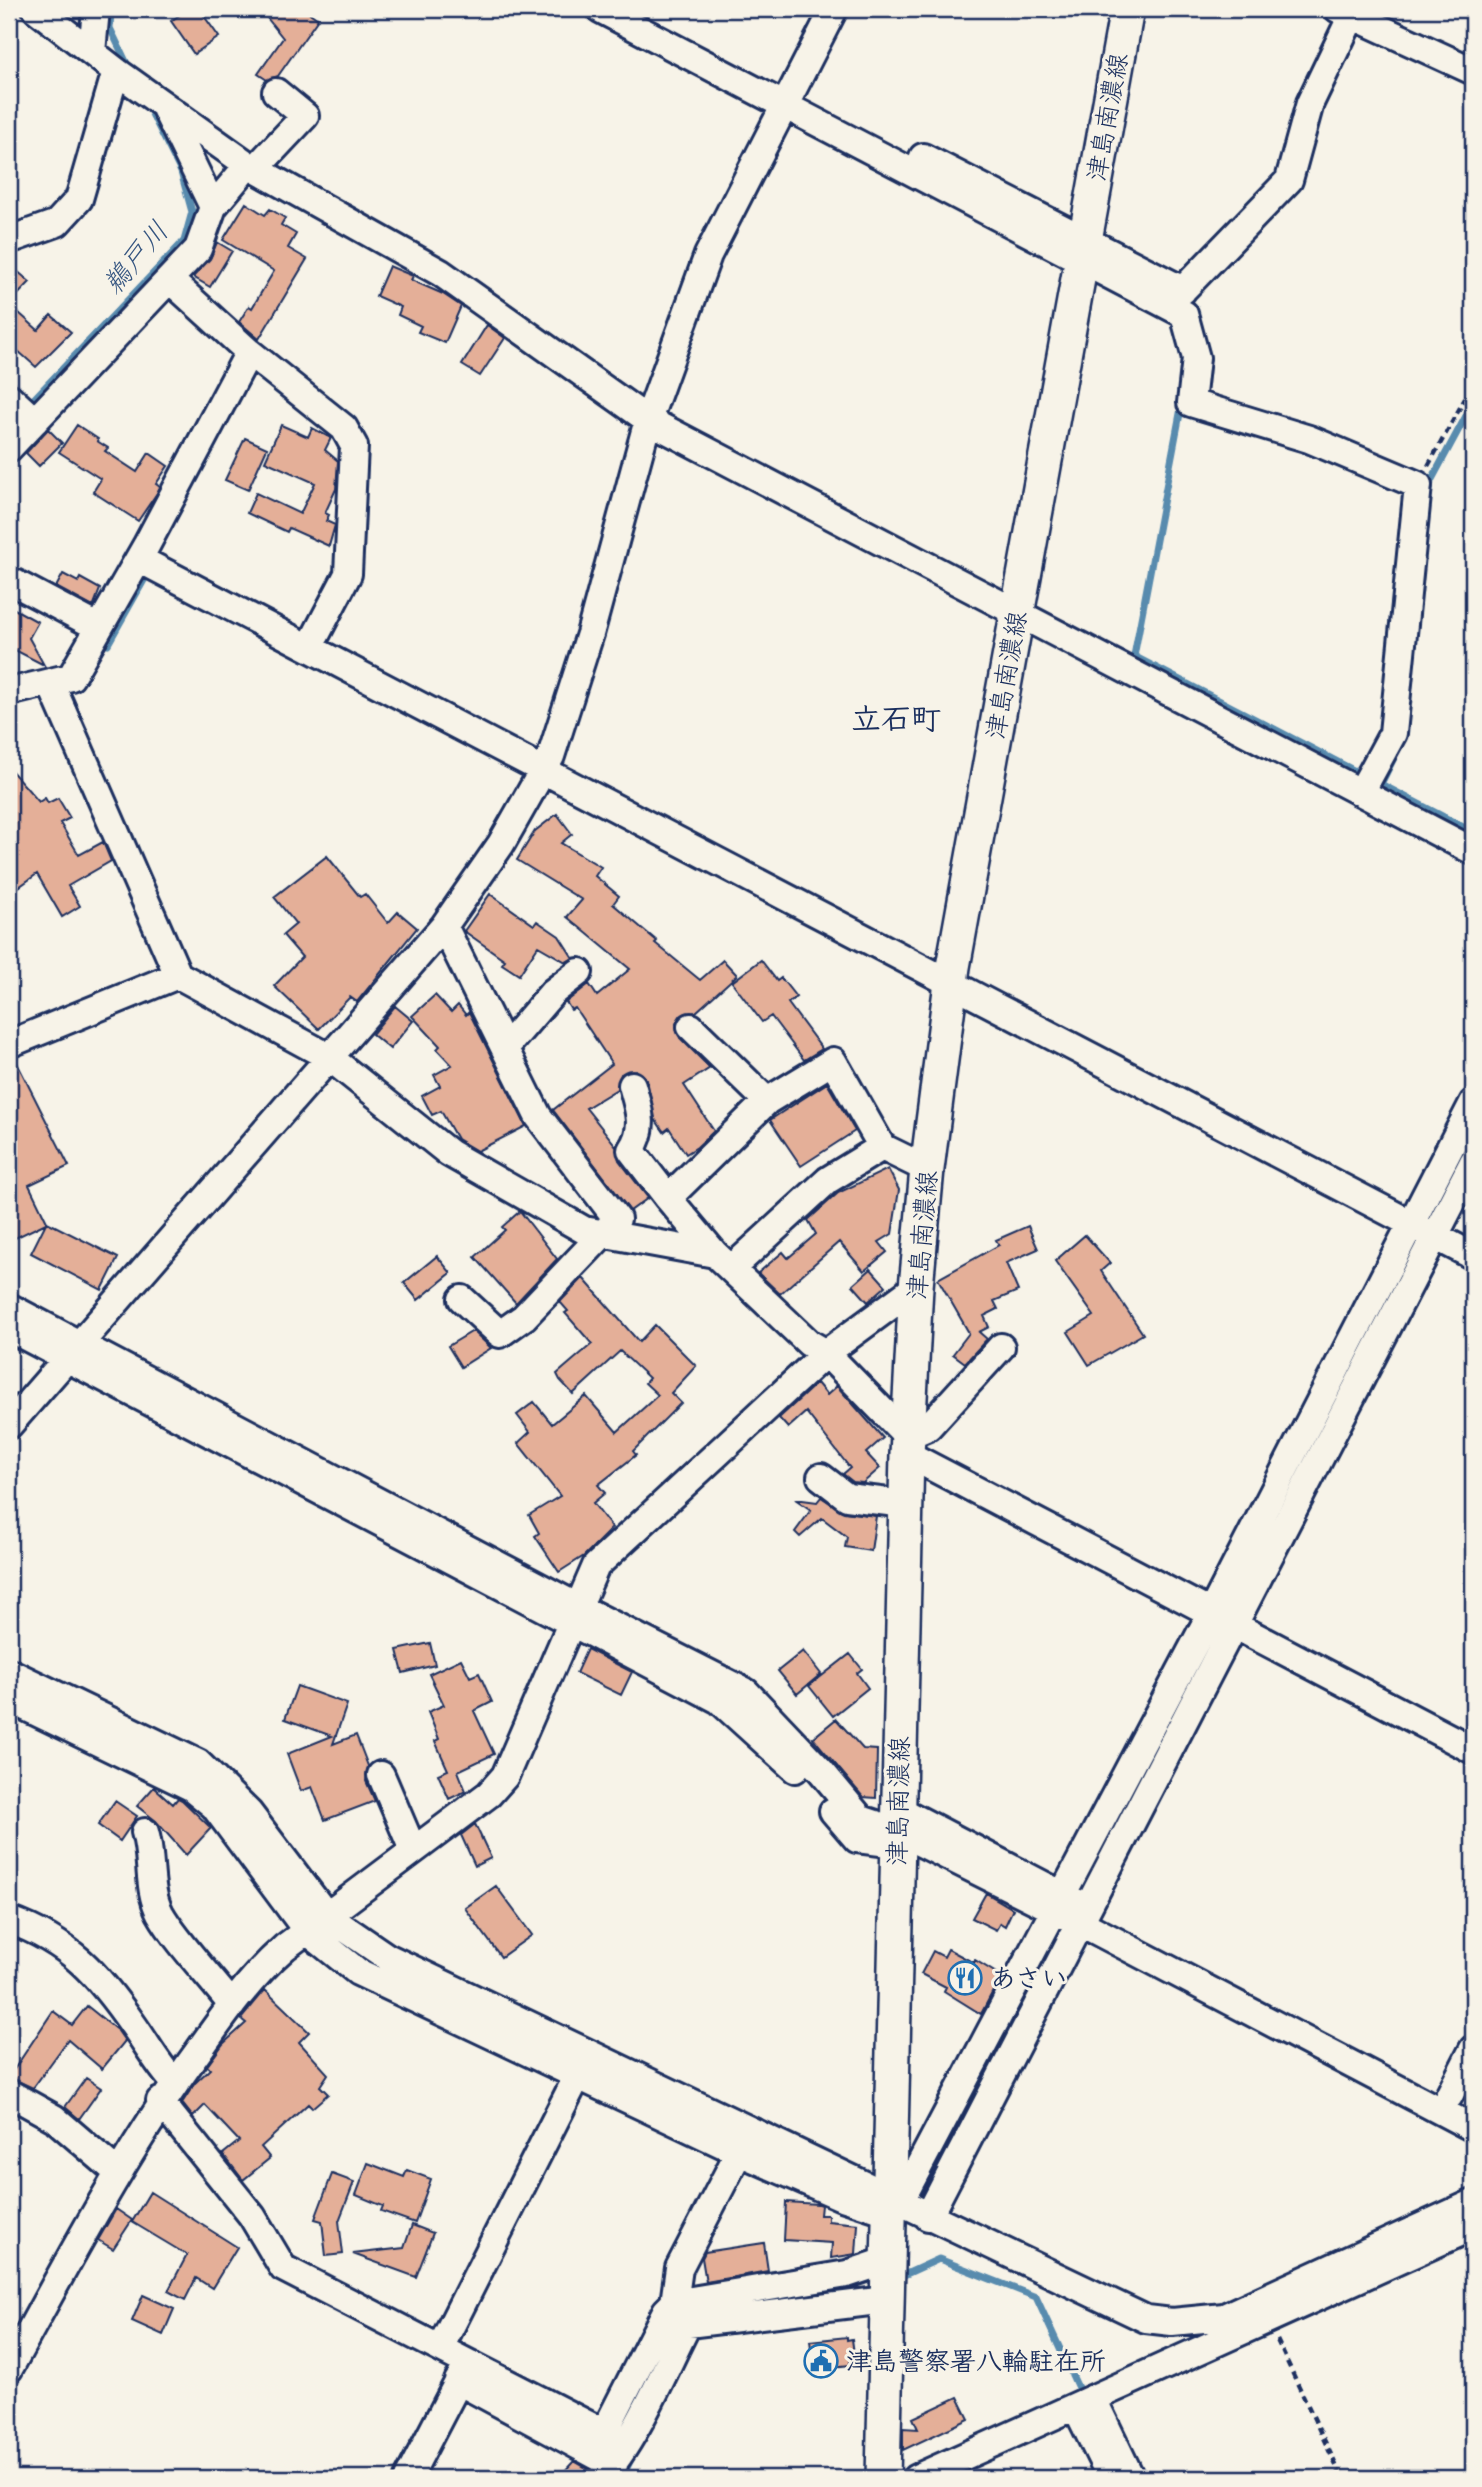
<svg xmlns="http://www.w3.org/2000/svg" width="1482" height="2487" font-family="Dekko,'Klee One',sans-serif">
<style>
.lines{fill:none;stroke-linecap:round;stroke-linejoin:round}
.stream{stroke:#598bae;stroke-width:7}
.building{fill:#e4af98;stroke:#1b2f5e;stroke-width:2}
.minor-casing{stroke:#1b2f5e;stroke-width:32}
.major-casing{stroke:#1b2f5e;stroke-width:38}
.path{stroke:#1b2f5e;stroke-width:4.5;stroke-dasharray:7 5;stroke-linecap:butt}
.minor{stroke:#f7f3e8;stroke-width:26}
.major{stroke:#f7f3e8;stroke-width:33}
.labels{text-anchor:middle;stroke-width:6;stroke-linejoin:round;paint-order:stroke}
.street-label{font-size:26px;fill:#1b2f5e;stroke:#f7f3e8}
.poi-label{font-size:26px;font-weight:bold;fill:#1b2f5e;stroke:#f7f3e8;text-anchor:start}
.water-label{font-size:28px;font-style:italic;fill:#355580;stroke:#f7f3e8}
.quarter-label{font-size:30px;font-weight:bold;fill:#1b2f5e;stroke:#f7f3e8}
</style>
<rect width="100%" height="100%" fill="#f7f3e8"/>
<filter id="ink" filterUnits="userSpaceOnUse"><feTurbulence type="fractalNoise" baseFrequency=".0143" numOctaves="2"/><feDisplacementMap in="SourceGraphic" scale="14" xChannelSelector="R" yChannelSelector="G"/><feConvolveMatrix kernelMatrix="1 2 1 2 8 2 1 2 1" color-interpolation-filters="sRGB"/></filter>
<g filter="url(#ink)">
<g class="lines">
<path class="stream" d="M111,9L110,28L130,70
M1182,403L1134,656L1363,775
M27,406L184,241L192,212L181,172L148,106
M9,426L19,415
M1430,491L1431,481L1473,403
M102,640L108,644L147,575
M1394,758L1381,784L1473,832
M1465,1157L1473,1142
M338,1940L380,1967
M904,2275L939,2259L1036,2297L1079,2390
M625,2472L632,2457"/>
</g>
<path class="building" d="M188,9H199L219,37L194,54L171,21Z
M260,9H304L318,19L278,76L267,80L258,74L283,38Z
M246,203L265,215L270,209L285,218L281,225L296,234L288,248L307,259L259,339L239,322L249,306L252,308L274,271L223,240Z
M217,242L232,251L210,287L193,277L210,259Z
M9,264L30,282L9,304L38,330L51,315L71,332L36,367L9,343Z
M389,266L413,276L411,280L443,294L461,306L445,343L418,332L421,326L398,315L401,307L376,296Z
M487,325L505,338L480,376L462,365Z
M77,425L98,439L97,441L108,448L105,451L137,472L149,453L168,466L156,484L160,487L157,493L138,521L93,492L101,479L59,452Z
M281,425L308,437L312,428L331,438L325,450L338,461L336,489L325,513L329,515L326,521L335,525L329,546L289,528L287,532L247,513L256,493L300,514L315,483L265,461Z
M48,429L62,443L39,466L26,453Z
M245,438L267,448L248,490L225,480Z
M63,574L78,582L80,578L100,589L93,607L56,587Z
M9,606L38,622L29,638L44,665L9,647Z
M9,768L39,802L45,798L48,803L58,798L70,818L60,823L79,855L103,842L111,861L68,886L80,906L62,917L37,874L9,894Z
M557,814L572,834L561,843L601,867L595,876L619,896L613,904L657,941L655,943L700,980L723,960L737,975L696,1012L680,1016L676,1024L680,1038L710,1068L684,1085L714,1131L697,1147L686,1154L669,1128L664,1132L655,1119L647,1080L636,1070L621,1074L617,1089L586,1108L616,1146L619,1160L648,1198L630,1211L553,1110L612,1064L575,1008L571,1010L566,1002L589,984L597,996L630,969L567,917L582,900L517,860L535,831Z
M327,856L360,897L365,894L388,923L398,912L417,928L357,1002L350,997L319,1029L274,986L302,957L283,935L296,924L274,897Z
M490,894L534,925L537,921L559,936L573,958L566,962L538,946L519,975L502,964L505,960L464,931Z
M761,960L777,981L781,978L796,997L788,1003L822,1049L804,1060L771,1016L762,1022L732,982Z
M435,995L451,1012L458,1005L466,1015L469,1012L526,1126L477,1151L457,1139L441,1111L432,1115L422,1096L440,1086L434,1075L452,1065L437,1049L440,1046L412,1016Z
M395,1006L413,1021L390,1049L372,1034Z
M9,1059H15L69,1166L29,1185L47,1222L118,1258L102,1290L31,1253L46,1223L9,1241Z
M827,1083L855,1131L801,1166L770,1120Z
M888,1169L899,1190L892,1234L879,1242L887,1252L864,1271L839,1242L780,1294L758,1273L783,1252L788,1258L816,1234L808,1220L838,1193Z
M520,1211L557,1259L516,1303L475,1257L505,1230L502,1227Z
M1028,1226L1038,1249L1006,1263L1018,1291L994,1301L998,1309L984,1316L989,1327L979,1332L987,1339L965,1363L953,1354L969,1333L938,1279L999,1245L996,1240Z
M1085,1235L1110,1263L1101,1271L1143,1334L1089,1365L1068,1332L1094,1316L1055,1261Z
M437,1256L451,1273L418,1300L404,1283Z
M871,1269L886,1286L868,1302L853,1285Z
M583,1278L639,1342L655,1325L696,1366L671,1393L681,1403L633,1451L636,1455L598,1485L605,1493L593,1503L612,1528L584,1556L559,1572L535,1536L539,1533L529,1515L560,1496L518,1443L530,1432L517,1415L534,1402L552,1424L586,1396L617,1432L658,1395L645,1383L649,1378L620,1351L573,1394L560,1380L557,1374L592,1344L565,1313L568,1311L560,1302Z
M473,1331L491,1348L461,1367L448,1346Z
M817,1383L827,1395L837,1386L883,1438L866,1453L880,1468L863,1483L853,1482L843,1474L850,1468L806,1412L788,1428L779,1418Z
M821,1497L844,1512L876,1516L871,1551L845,1547L847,1537L822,1518L800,1537L795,1532L811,1510L795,1499L817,1502Z
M430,1643L435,1665L403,1673L397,1650Z
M587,1649L632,1672L621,1695L576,1673Z
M803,1651L821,1674L797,1694L778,1671Z
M850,1654L862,1669L857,1673L868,1688L833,1716L809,1686Z
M461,1659L470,1677L479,1673L492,1702L474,1711L494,1754L458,1771L466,1791L449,1799L438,1774L448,1770L435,1741L439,1739L428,1712L444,1705L429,1674Z
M297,1686L347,1704L333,1744L356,1735L368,1766L366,1781L375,1801L325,1820L312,1787L301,1791L287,1754L332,1736L285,1719Z
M836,1719L863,1749L877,1750L876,1798L863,1797L813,1738Z
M154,1787L173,1804L178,1798L182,1800L211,1828L186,1855L156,1821L137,1806Z
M115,1801L137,1816L120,1841L98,1825Z
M475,1824L491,1858L475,1866L461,1835Z
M496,1886L532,1935L501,1957L465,1908Z
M986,1893L1013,1909L1005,1926L1000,1923L996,1930L972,1918Z
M948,1949L974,1963L975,1960L1001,1976L981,2014L944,1991L946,1987L921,1974L933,1951L944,1957Z
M265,1990L309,2032L299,2042L328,2074L320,2086L328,2094L312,2108L308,2104L261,2147L270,2158L243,2180L223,2154L239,2141L205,2105L193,2117L182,2103L195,2083L210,2069L207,2066L223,2044L246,2023L241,2019Z
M87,2006L118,2031L125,2041L102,2069L68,2040L33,2088L9,2077L53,2011L72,2025Z
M86,2078L101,2088L79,2119L65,2107Z
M368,2163L404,2177L407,2170L431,2179L415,2223L381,2211L383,2206L356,2195Z
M332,2174L354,2182L339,2221L343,2254L326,2256L322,2221L315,2219Z
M150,2192L237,2247L212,2288L196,2278L185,2300L168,2291L187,2255L132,2222Z
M786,2202L818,2204L821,2205L820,2215H828V2221L858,2224L856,2254L831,2258L832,2243L784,2240Z
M116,2209L132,2220L113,2249L98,2240Z
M412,2225L433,2233L416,2277L353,2254L404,2248Z
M764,2243L768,2271L706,2282L702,2258L705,2252Z
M143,2295L174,2309L163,2335L132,2321Z
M847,2337V2340L852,2339L855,2361L850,2362V2365L814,2369L810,2341Z
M958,2397L969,2419L903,2450V2428L918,2429L913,2418Z
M574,2461L588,2469L582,2478H558Z"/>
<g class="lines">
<defs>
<path id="minor" d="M36,9L116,71L248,165L441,273L648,420L1473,851
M600,9L1184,314L1196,358L1191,403L1309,439L1418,485L1393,733L1361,792
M1338,9L1473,71
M92,52L96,9
M165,108L213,207
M923,157L1183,290
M255,169L305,116L276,92
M9,240L57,223L79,199L116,71
M170,280L249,352L344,428L354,446L348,574L316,635
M1173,300L1289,180L1310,103L1355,9
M9,397L35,421
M9,448L198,249L213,207L248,165
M139,559L1473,1256
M9,580L98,627
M50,682L178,975
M9,692L71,677L146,546L249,352
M444,926L538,1116L617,1219L524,1317L500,1334L462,1299
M691,1027L767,1101
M9,1044L178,975L329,1057L449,1153L584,1230L715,1254L809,1343L826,1353L907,1436L928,1427L1001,1347
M505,1048L553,992L579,972
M632,1085C639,1110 646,1128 631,1150L668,1198
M715,1254L668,1198L767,1101L833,1061L882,1147L927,1169
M731,1269L828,1180L882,1147
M9,1307L576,1606L746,1692L821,1771L861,1819L897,1831L1079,1922L1473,2128
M9,1328L719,1700L795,1769
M9,1425L444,926L501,844L551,756L590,634L648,420L708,255L834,9
M907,1454L1473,1750
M821,1477L847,1497L905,1504
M9,1672L198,1763L249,1813L327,1916L387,1957L1146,2319L1172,2322L1224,2317L1473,2203
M9,1699L191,1787L214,1806L307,1931L358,1972L739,2152L842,2197L885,2211
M381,1775L413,1850
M898,1809L1076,1902
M833,1811L857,1839L897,1844
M145,1832C153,1858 147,1888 160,1913C175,1940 212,1979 232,2005
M9,1920C70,1942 98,1974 134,2026C148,2046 158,2065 175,2083
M9,2093L54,2118L117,2172
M1449,2096L1473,2049
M160,2101L252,2216L283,2268L626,2444
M739,2152L679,2268L674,2303L847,2274L886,2261
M888,2197L907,2189L1210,1615L1473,1103
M928,2217L1473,1162
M440,2348L577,2077
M9,2369C69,2260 126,2150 200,2049C226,2012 251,1977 285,1947L489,1794L505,1776L596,1566L826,1353L916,1287
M458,2381L614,2465
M1093,2399L1131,2478
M1076,2407L1111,2478
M604,2433L666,2311L674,2303
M408,2478L467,2365
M601,2478C636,2441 664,2370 688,2324L886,2300
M916,2478L1473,2227"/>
<path id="major" d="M883,2478L907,1454L916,1287L927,1169L953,967L1127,9"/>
</defs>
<use href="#minor" class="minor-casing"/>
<use href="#major" class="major-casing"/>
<path class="path" d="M1428,466L1473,384
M1277,2340L1342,2478"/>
<use href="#minor" class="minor"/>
<use href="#major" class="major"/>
</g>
</g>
<defs>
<symbol id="restaurant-ring" viewBox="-11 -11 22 22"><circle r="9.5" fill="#f7f3e8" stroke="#1f6fb2" stroke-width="1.5"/><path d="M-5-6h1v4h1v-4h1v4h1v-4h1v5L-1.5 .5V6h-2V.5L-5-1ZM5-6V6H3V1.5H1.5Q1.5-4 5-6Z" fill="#1f6fb2"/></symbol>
<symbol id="civic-ring" viewBox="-11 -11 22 22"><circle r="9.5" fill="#f7f3e8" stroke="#1f6fb2" stroke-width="1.5"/><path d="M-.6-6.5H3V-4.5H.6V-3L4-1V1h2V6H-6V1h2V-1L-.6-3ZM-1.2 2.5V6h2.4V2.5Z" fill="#1f6fb2"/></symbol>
</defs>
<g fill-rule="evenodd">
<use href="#restaurant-ring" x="946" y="1959" width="38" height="38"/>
<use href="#civic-ring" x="802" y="2342" width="38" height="38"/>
</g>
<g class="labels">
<g class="street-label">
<text transform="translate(1107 117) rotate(-80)" y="9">津島南濃線</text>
<text transform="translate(1006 675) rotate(-80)" y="9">津島南濃線</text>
<text transform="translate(922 1235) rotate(-85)" y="9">津島南濃線</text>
<text transform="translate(898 1801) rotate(-89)" y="9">津島南濃線</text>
</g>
<g class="poi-label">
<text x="990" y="1987">あさい</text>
<text x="846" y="2370">津島警察署八輪駐在所</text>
</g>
<g class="water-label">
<text transform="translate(135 257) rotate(-50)" y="10">鵜戸川</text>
</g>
<g class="quarter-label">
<text x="896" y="729">立石町</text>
</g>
</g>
<rect width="1482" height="2487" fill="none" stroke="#f7f3e8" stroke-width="35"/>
<rect x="18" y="18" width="1447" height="2452" fill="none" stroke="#1b2f5e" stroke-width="2.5" filter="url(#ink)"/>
</svg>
